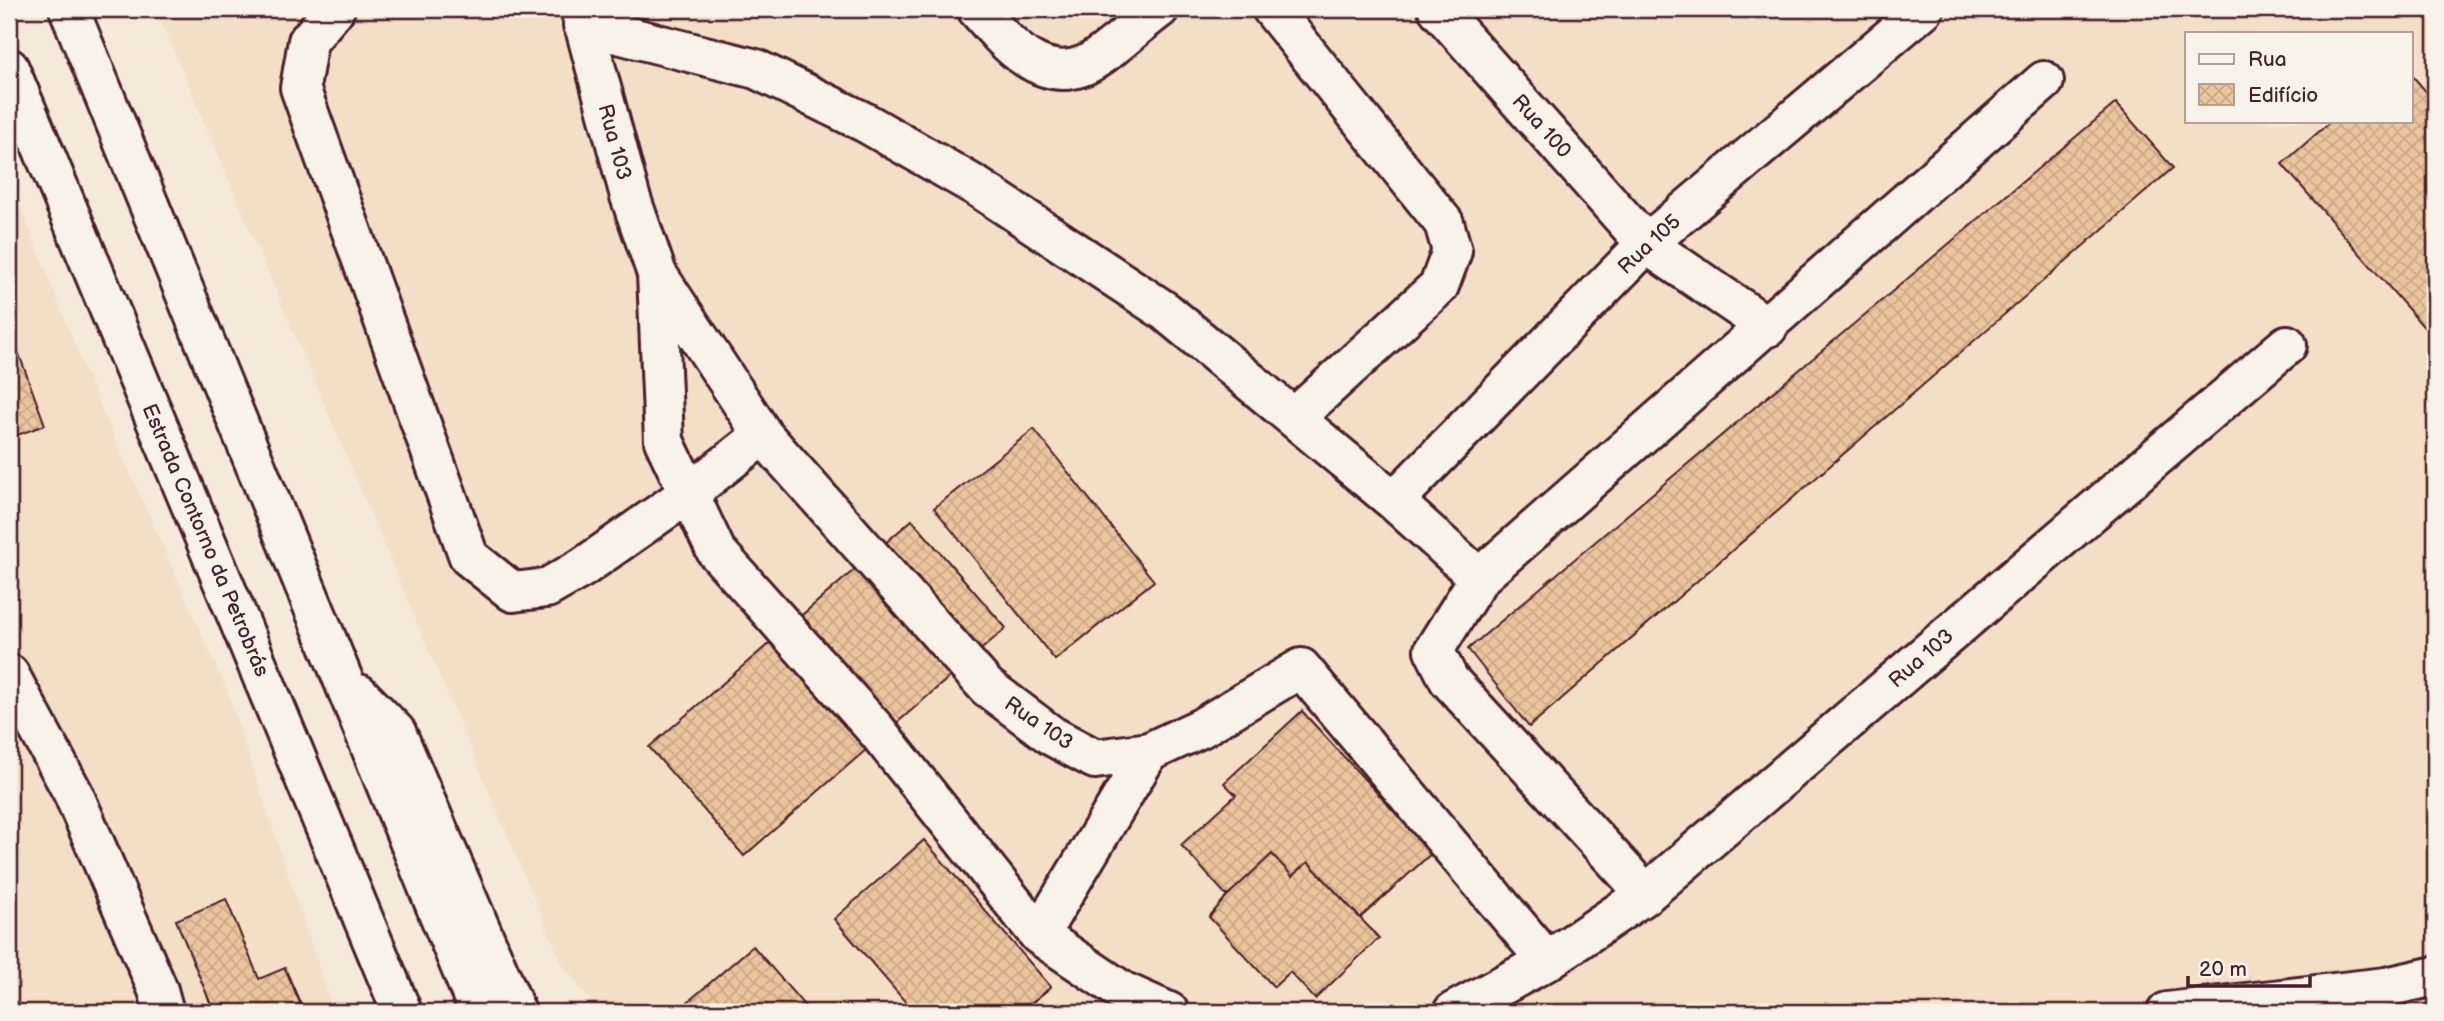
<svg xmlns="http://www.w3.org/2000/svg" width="2444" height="1021" font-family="'Balsamiq Sans',sans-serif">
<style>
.built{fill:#f2dfc6;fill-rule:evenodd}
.building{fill:url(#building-cross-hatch);stroke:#4a1f2b;stroke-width:2}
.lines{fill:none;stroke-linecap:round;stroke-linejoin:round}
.minor-casing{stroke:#4a1f2b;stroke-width:44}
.major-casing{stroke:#4a1f2b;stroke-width:44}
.minor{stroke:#f7f3e8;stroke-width:38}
.major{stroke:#f7f3e8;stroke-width:38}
.labels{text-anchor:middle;stroke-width:6;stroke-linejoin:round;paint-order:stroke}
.street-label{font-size:21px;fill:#4a1f2b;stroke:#f7f3e8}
</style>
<defs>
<pattern id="building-cross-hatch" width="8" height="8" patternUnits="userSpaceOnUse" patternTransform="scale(1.75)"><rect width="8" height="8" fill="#ebc59b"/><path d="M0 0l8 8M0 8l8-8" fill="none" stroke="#cba986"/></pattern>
</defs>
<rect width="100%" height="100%" fill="#f5ead9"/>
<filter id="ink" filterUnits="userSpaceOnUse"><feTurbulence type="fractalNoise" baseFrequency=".0143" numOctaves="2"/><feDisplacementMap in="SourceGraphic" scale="14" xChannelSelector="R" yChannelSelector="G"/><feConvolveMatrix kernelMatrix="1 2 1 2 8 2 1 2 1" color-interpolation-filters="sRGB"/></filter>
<g filter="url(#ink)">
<path class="built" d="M156,9H2435V1012H599L563,966ZM2187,33H2411V121H2187Z
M9,177L86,373L228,693L334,1012H9Z"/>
<path class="building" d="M2411,74L2435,102V340L2282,164L2331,121H2411Z
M2116,103L2173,168L1529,727L1468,649Z
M9,327L45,425L9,438Z
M1034,429L1154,581L1055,660L934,508Z
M912,520L1006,628L744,856L649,747Z
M1302,711L1432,853L1360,918L1308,862L1292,876L1272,854L1227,896L1181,845L1236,795L1224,783Z
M924,840L1051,987L1021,1012H914L834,919Z
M1272,854L1292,876L1308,862L1379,938L1315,999L1290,972L1274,987L1209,917L1227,896Z
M226,899L259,979L285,968L304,1012H214L176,920Z
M753,946L810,1012H676Z"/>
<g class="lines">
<defs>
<path id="minor" d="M335,9L308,41L300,88L469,557L513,592L547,588L582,568L689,493L763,435
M580,9L630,196L657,274L664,441L716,551L877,731L1039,935L1122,991L1169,1012
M977,9C1003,39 1039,85 1085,65C1105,56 1139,23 1159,9
M1272,9L1444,223L1452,251L1439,286L1294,418
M1438,9L1646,244L1768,327
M583,25L756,69L866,123L976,186L1165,311L1394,501L1479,578
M657,274L763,435L987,687L1052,736L1095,759L1149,752L1201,728L1301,668L1547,961
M1394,501L1646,244L1924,9
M9,674L73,793L158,990L164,1012
M1646,894L1449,680L1434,650L1479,578L2044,81
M1039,935L1149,752
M1453,1012L1547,961L1646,894L2287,345
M2167,1012L2386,987L2435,976"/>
<path id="major" d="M69,9L479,1012
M9,68L402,1012
M359,694L396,732L516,1012"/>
</defs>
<use href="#minor" class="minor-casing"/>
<use href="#major" class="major-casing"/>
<use href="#minor" class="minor"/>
<use href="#major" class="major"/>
</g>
</g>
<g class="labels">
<g class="street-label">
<text transform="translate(1542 126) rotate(48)" y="7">Rua 100</text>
<text transform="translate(615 142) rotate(75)" y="7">Rua 103</text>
<text transform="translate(1649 244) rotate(-43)" y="7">Rua 105</text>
<text transform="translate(206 540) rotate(67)" y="7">Estrada Contorno da Petrobrás</text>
<text transform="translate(1921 658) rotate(-41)" y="7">Rua 103</text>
<text transform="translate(1039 723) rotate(34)" y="7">Rua 103</text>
</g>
</g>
<rect width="2444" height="1021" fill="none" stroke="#f7f3e8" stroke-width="35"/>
<rect x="18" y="18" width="2409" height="986" fill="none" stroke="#4a1f2b" stroke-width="2.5" filter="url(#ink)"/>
<rect x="2185" y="32" width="228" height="91" fill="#f7f3e8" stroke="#b29e9c" stroke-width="2"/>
<rect x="2199" y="54" width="35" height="10" fill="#f7f3e8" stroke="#b29e9c" stroke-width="2"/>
<text x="2248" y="66" font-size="21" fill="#4a1f2b">Rua</text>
<rect x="2199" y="84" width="35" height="21" fill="url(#building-cross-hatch)" stroke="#b29e9c" stroke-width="2"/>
<text x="2248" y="102" font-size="21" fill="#4a1f2b">Edifício</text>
<path d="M2188 976v10h122v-10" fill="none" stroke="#4a1f2b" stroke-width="3.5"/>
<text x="2199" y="976" font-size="21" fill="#4a1f2b" stroke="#f7f3e8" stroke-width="5" paint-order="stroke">20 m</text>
</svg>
